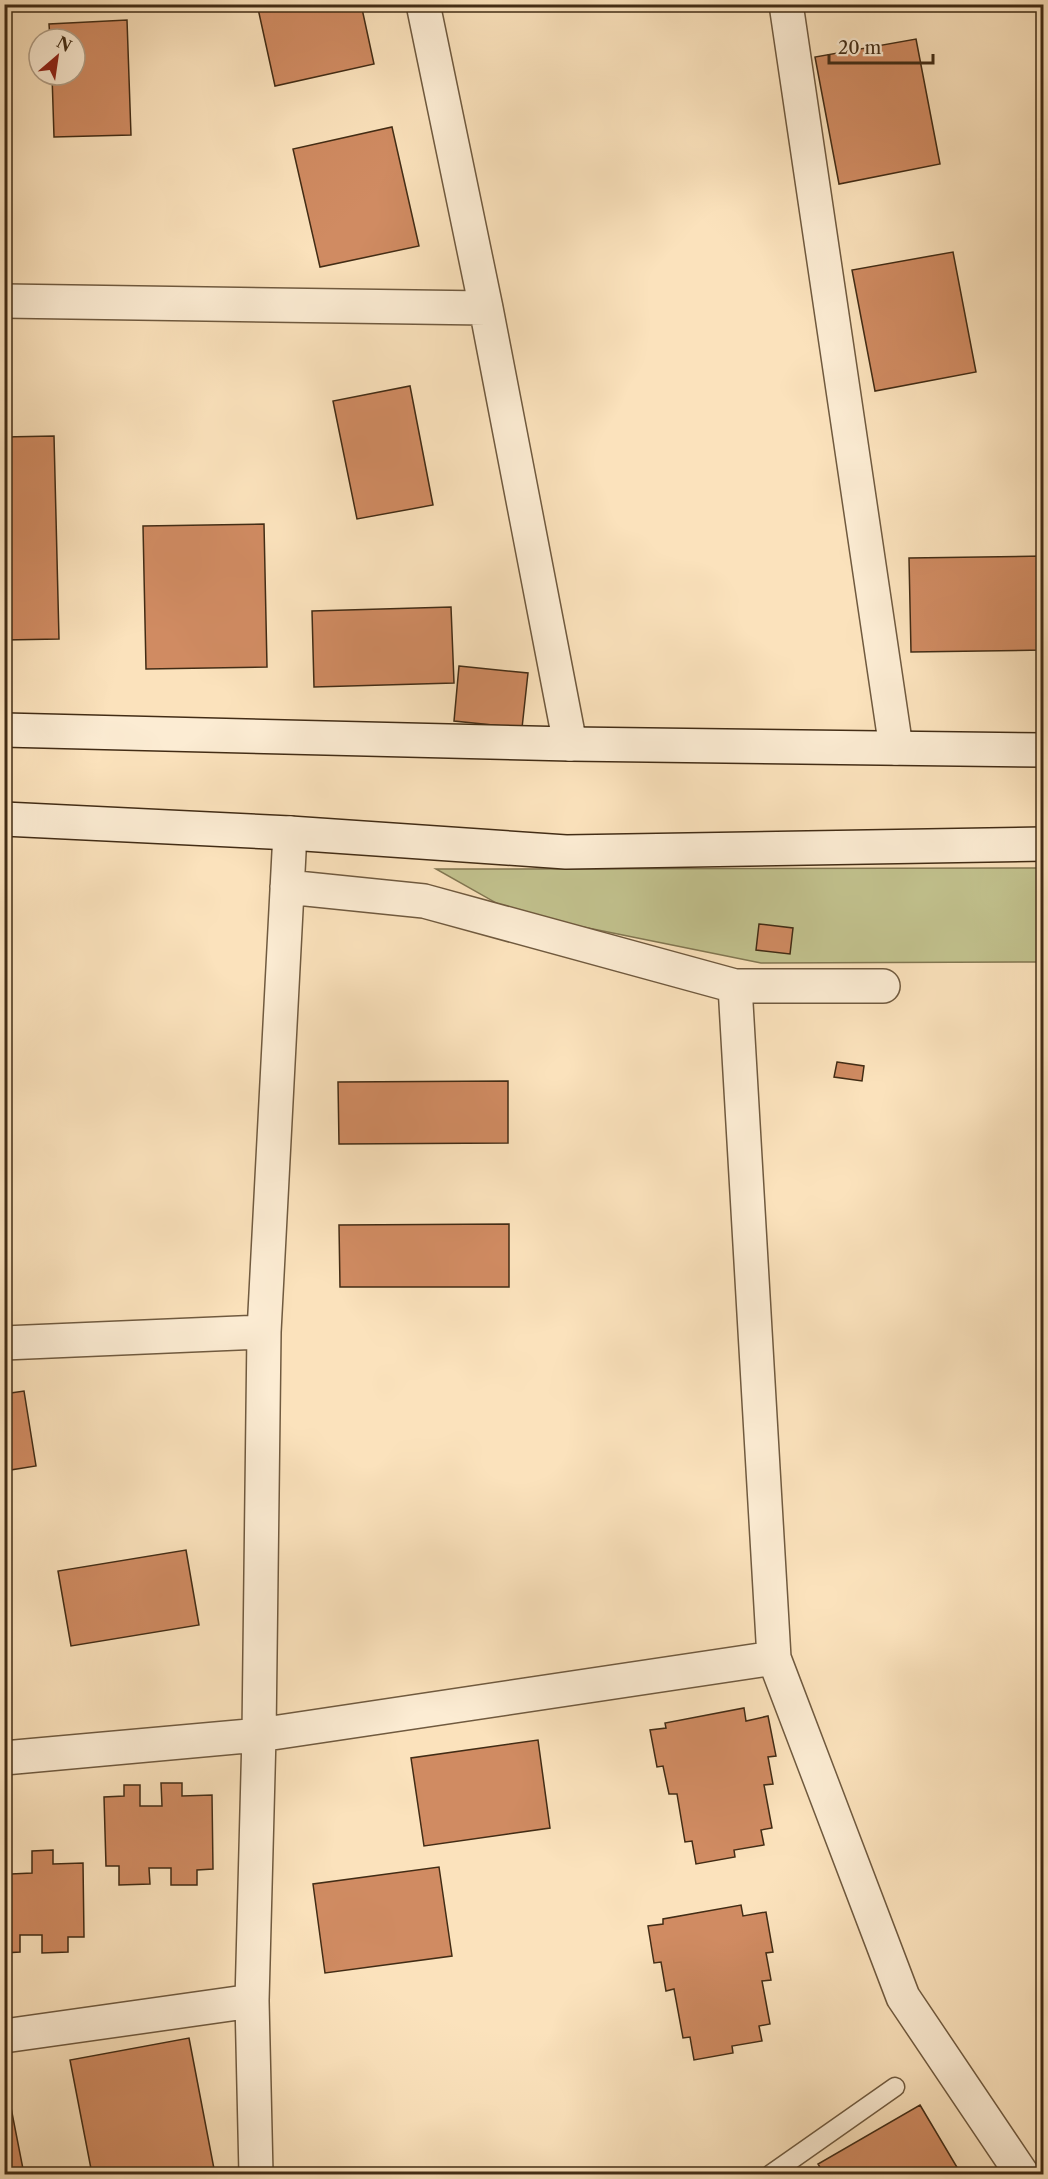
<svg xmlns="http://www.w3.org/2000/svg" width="1048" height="2179" font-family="'Libre Caslon Text',serif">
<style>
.green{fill:#c2c28e;stroke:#827752;stroke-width:1.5}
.building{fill:#d08b62;stroke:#422c15;stroke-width:1.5}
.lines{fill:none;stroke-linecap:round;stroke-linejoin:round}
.service-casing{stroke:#705a3f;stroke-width:21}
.minor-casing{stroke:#705a3f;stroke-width:36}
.secondary-casing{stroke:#422c15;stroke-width:36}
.service{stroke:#fcecd3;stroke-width:18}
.minor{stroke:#fcecd3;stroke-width:33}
.secondary{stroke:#fcecd3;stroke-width:33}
</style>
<rect width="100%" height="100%" fill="#fbe2bc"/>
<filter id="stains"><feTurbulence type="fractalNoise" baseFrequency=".00333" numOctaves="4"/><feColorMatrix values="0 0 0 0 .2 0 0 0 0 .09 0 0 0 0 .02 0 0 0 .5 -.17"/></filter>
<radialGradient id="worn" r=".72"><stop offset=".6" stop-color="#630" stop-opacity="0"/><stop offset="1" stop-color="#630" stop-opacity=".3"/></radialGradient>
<path class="green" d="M1043,868V962L761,963L514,913L436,869Z"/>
<path class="building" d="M257,4H361L374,64L275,86Z
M127,20L131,135L54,137L52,75H75V39H50L49,24Z
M916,39L940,164L839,184L815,57Z
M392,127L419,246L320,267L293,149Z
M953,252L976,372L875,391L852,270Z
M410,386L433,505L357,519L333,401Z
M54,436L59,639L4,640V437Z
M264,524L267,667L146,669L143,526Z
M1044,556V650L911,652L909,558Z
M451,607L454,683L314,687L312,611Z
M459,666L528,673L522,728L454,721Z
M759,924L793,928L790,954L756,950Z
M837,1062L864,1066L862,1081L834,1077Z
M508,1081V1143L339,1144L338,1082Z
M4,1191L11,1248H4Z
M509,1224V1287H340L339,1225Z
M24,1391L36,1466L4,1471V1394Z
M186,1550L199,1625L71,1646L58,1571Z
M744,1708L746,1721L768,1716L776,1756L768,1757L773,1784L764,1785L772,1828L761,1830L764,1845L734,1850L735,1857L696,1864L692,1841L685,1842L677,1794H669L663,1766L657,1767L650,1730L666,1728L665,1723Z
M538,1740L550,1828L424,1846L411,1758Z
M161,1783H182V1796L212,1795L213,1869L197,1870V1885H171V1868H149L150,1884L119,1885V1866H106L104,1797L124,1796V1785H140V1806H162Z
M53,1850V1864L83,1863L84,1937H68V1952L42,1953V1935H20V1952L4,1953V1852H10L11,1874L32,1873V1851Z
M439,1867L452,1956L325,1973L313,1884Z
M741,1905L743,1916L766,1912L773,1952L766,1953L771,1980L762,1981L770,2024L759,2026L762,2041L732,2046L733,2053L694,2060L690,2037L683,2038L674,1989L666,1991L661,1962L654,1963L648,1926L663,1924V1919Z
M189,2038L215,2174H92L70,2060Z
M4,2072L24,2174H4Z
M920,2105L961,2174H824L818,2164Z"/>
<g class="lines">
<defs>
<path id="service" d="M771,2174L895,2087"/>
<path id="minor" d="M423,4L486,308L570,744
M786,4L896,748
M4,301L486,308
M290,833L264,1332L259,1735L774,1658
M287,887L424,901L735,986H883
M735,986L774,1658L903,1997L1022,2174
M4,1343L264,1332
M4,1758L259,1735L252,2001L256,2174
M4,2036L252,2001"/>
<path id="secondary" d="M4,730L570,744L1044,750
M4,819L290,833L566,852L1044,844"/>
</defs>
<use href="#service" class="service-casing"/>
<use href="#minor" class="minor-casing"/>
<use href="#secondary" class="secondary-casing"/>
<use href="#service" class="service"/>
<use href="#minor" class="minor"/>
<use href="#secondary" class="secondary"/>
</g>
<rect width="1048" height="2179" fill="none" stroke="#fbe2bc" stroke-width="24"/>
<rect x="6" y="6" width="1036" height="2167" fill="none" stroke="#422c15" stroke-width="3"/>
<rect x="12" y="12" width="1024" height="2155" fill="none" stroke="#422c15" stroke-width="1.5"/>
<g transform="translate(57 57) rotate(29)"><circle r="28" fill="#fcecd3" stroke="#b29f87" stroke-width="1.5"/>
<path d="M0-4.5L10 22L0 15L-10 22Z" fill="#8f2418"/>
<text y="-9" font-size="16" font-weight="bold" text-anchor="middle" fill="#422c15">N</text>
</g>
<path d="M829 54v9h104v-9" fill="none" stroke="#422c15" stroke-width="3"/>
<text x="838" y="54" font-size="18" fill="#422c15" stroke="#fcecd3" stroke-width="4.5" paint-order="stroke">20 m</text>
<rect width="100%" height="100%" filter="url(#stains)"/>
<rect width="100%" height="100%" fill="url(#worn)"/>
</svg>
